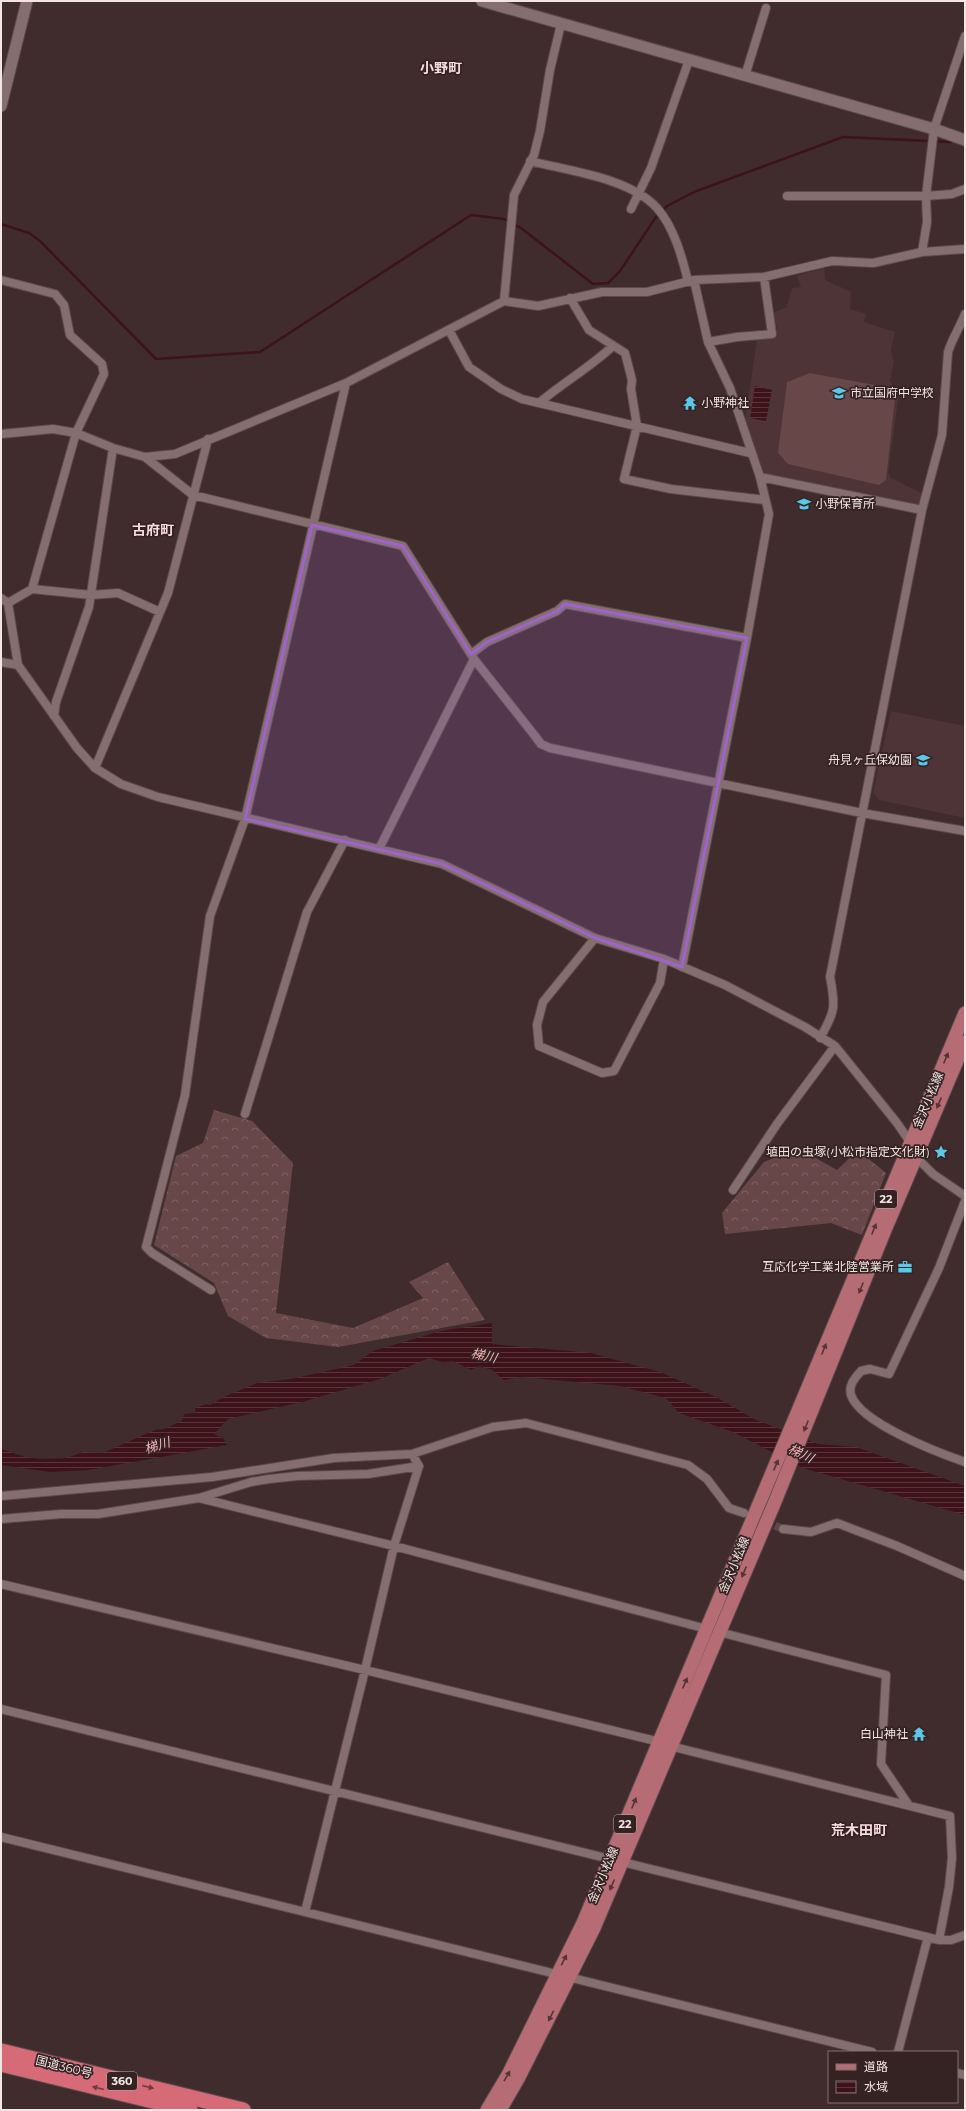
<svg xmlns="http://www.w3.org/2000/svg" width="966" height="2111" font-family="Montserrat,'Noto Sans JP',sans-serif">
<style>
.built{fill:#4e3436}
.forest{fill:url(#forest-crowns)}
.garden{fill:#684749}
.water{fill:url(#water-rules)}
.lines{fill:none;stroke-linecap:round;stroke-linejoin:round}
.stream{stroke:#3d1319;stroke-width:2.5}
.street-tunnel{stroke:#5b4849;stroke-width:8;stroke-dasharray:8 4;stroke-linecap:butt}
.street-casing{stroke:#5b4a4c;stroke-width:10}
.secondary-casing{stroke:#5b4a4c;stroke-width:13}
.primary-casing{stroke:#5b4a4c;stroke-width:15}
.highway-casing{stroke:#5b4a4c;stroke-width:17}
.street{stroke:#856e70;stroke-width:8}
.secondary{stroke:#856e70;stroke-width:11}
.primary{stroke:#b66c74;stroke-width:13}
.highway{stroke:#d66a76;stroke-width:15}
.oneway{fill:#553437}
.oneway2{fill:#6d3b40}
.marked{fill:#9f64ca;fill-opacity:0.2;stroke:#9f64ca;stroke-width:3;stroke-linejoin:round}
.labels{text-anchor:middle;stroke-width:3.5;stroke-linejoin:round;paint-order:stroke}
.shield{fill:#352223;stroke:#b9aaab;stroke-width:1}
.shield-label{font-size:11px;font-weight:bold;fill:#f2e5e5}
.poi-label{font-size:12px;fill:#f2e5e5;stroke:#352223;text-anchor:end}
.street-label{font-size:12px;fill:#f2e5e5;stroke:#352223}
.water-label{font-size:13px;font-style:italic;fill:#f5b3b8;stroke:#352223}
.quarter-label{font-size:14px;font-weight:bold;fill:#f7dcdd;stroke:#352223}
</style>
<defs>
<pattern id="forest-crowns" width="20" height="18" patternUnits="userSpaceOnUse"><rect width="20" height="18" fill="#684749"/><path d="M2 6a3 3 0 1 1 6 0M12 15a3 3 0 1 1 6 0" fill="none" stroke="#7e6163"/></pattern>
<pattern id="water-rules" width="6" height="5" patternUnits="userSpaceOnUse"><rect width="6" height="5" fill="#3d1319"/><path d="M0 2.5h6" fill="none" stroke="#5a353a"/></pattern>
</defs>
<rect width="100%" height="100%" fill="#402c2d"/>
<path class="built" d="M824,268L825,280L851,292L850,309L866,314L864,322L895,332L891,350L894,362L890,381L899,393L888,473L891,478L923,494L920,507L762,477L745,422L757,339L775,337L777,328L773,313L787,307L792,288L801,287L797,276Z
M891,711L965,726V818L879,800L873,793Z"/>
<path class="forest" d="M214,1110L252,1121L293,1163L276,1313L353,1328L423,1298L409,1282L448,1262L485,1320L338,1347L266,1338L228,1316L214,1283L154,1245L176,1156L203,1143Z
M798,1148L837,1170L858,1150L886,1173L862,1235L831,1223L725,1234L722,1213L764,1162Z"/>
<path class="garden" d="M810,373L896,389L886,480L879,485L788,464L778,453L787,382Z"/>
<path class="water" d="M755,386L772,390L766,421L750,418Z
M492,1323V1344L591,1353L660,1372L716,1397L756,1420L818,1444L856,1447L965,1486V1515L803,1468L733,1432L679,1413L666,1398L620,1386L521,1377L504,1380L492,1370L479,1366L471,1370L453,1361L442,1362L429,1358L380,1379L302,1402L228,1419L214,1434L224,1439L227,1445L89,1470L50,1472L1,1465V1449L25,1457L42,1459L66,1458L84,1452L103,1453L155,1430L164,1429L182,1421L184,1414L196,1413L195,1408L206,1404L210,1405L226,1396L257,1383L291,1379L354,1365L373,1351L441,1331Z"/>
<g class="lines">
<path class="stream" d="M1,224L29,233L40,241L156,359L260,352L471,215L504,219L521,228L593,284L608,283L620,271L656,217L667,206L694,192L843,137L951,142"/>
<path class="street-tunnel" d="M764,1521L783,1529"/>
<defs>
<path id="street" d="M745,76L766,8
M530,161C569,171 630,178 657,208C674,227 682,257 688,281
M787,196H926L952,194L965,189
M631,209L651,168L689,60
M922,252L927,222L926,196L934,129L965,36
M1,280L55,294L64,305L70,335L102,364L104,374L76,433L32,589
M570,298L589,330L625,353L632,380L631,389L637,426L624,479L671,489L765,500
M504,301L514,195L534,155L540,131L550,70L561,24
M449,330L469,367L501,389L522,399L750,453
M708,342L737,337L772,334L764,277
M539,403C564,382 589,368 613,346
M1,434L53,429L76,433L113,448L145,457L175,454L346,383L504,301L538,306L602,292H647L694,280L764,277L832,261L873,263L922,252L965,249
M145,457L193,495L403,546L474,659L535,736L541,744L550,748L862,813L965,831
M760,477L922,510
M1,598L8,603L18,665L77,748L95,768L121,784L158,797L442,864L595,938L664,959L725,985L805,1027L835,1046L897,1123L910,1142
M8,603L32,589L91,595L118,593L160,612
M471,654L487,642L557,611L565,604L747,638
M1,662L18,665
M54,716L56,702L89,607L113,448
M95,768L168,593L208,439
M379,849L474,659
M595,938L543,1002L537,1025L539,1046L602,1073L614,1071L660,983L664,959
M682,967L747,638L769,514L760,477L730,388L708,342L694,280
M820,1038C835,1012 836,1007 830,977L922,510L942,435L948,352C952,339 960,327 965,314
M245,1114L307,912L345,840
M916,1157L933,1174L965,1196
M733,1190L777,1124L835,1046
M965,1201L939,1268L889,1374L870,1369L861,1371C855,1378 848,1385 851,1395C860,1423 939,1453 965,1462
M211,1290L152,1253L146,1247L185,1095L210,916L245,819L346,383
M419,1466L412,1454L493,1427L526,1423L688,1465L707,1479L729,1508L744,1513
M1,1496L212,1477L334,1458L412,1454
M199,1498L394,1546L707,1629
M1,1519L61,1514H98L199,1498L251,1482L269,1479L297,1476L368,1474L419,1466
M783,1529L811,1532L837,1523L897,1546L965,1576
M1,1584L365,1670L660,1742
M719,1632L886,1675L881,1764L908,1804
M1,1709L939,1940H951L965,1935
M670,1746L950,1816L952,1858L949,1887L939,1940
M1,1837L872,2052
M305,1912L365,1670L394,1546L419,1466
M898,2052L928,1937
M957,2073L965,2075"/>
<path id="secondary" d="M482,1L934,129L965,140
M1,106L27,1"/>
<path id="primary" d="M487,2110L509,2073L583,1923L965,1013
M500,2110L519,2077L594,1928L774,1504L885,1230L965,1042"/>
<path id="highway" d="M1,2051L243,2110
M1,2064L190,2110"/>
</defs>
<use href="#street" class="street-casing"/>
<use href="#secondary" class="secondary-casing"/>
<use href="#primary" class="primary-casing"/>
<use href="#highway" class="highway-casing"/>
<use href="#street" class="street"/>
<use href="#secondary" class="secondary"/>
<use href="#primary" class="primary"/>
<use href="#highway" class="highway"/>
</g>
<defs><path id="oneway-solid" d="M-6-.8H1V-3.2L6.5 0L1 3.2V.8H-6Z"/></defs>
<g class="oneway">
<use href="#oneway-solid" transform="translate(946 1058) rotate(-67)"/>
<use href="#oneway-solid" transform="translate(939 1103) rotate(113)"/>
<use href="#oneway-solid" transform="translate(874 1229) rotate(-68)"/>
<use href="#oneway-solid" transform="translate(861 1288) rotate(112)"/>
<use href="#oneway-solid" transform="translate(824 1349) rotate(-68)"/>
<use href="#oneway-solid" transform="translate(806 1426) rotate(112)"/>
<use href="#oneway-solid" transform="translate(776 1465) rotate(-67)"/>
<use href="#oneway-solid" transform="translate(744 1572) rotate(113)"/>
<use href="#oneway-solid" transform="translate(685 1683) rotate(-67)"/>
<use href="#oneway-solid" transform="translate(634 1803) rotate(-67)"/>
<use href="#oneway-solid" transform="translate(612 1885) rotate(113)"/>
<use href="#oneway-solid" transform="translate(564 1960) rotate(-63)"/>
<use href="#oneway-solid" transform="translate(551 2016) rotate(117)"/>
<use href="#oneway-solid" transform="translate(507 2076) rotate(-60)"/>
</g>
<g class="oneway2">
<use href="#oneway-solid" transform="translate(148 2087) rotate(14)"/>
<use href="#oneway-solid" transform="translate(98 2088) rotate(-166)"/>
</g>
<path class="marked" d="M312,525L403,546L471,654L487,642L557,611L565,604L747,638L682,967L595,938L442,864L245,819Z"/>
<defs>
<symbol id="school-bare" viewBox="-9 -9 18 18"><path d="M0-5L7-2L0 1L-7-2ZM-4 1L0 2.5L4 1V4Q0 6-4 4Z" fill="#5ac8e6" stroke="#352223" stroke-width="2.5" paint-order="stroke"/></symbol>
<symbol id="temple-bare" viewBox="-9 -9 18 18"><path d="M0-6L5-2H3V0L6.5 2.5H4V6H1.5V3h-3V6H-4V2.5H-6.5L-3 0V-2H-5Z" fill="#5ac8e6" stroke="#352223" stroke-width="2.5" paint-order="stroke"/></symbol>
<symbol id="sight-bare" viewBox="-9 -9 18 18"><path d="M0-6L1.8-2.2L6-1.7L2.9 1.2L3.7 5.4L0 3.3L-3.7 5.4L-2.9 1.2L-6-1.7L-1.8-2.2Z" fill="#5ac8e6" stroke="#352223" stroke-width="2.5" paint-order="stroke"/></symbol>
<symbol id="office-bare" viewBox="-9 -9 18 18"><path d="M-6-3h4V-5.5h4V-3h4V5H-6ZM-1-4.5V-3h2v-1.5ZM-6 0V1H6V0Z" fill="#5ac8e6" stroke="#352223" stroke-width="2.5" paint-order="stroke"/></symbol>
</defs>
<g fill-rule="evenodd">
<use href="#school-bare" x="829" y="383" width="20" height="20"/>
<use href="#temple-bare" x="680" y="393" width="20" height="20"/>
<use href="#school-bare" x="794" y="494" width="20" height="20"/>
<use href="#school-bare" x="913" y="750" width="20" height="20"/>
<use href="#sight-bare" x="931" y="1142" width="20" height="20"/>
<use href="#office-bare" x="895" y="1257" width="20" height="20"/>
<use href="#temple-bare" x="909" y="1724" width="20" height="20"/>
</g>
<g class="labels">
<g class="shield">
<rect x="875" y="1190" width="22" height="18" rx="3"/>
<rect x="614" y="1815" width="22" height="18" rx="3"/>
<rect x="107" y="2072" width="30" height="18" rx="3"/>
</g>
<g class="shield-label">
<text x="886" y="1203">22</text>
<text x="625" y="1828">22</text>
<text x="122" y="2085">360</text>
</g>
<g class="poi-label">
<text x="850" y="397" text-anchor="start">市立国府中学校</text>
<text x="701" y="407" text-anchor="start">小野神社</text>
<text x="815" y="508" text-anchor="start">小野保育所</text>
<text x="912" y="764">舟見ヶ丘保幼園</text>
<text x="930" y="1156">埴田の虫塚(小松市指定文化財)</text>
<text x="894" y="1271">互応化学工業北陸営業所</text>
<text x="908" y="1738">白山神社</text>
</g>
<g class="street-label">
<text transform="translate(928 1100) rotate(-67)" y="4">金沢小松線</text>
<text transform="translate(734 1565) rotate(-67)" y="4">金沢小松線</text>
<text transform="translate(603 1875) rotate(-67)" y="4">金沢小松線</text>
<text transform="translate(64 2067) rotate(14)" y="4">国道360号</text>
</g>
<g class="water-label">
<text transform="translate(484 1355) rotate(13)" y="5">梯川</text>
<text transform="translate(157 1445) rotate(-17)" y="5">梯川</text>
<text transform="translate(801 1453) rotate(25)" y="5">梯川</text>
</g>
<g class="quarter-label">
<text x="441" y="73">小野町</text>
<text x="153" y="535">古府町</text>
<text x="859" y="1835">荒木田町</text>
</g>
</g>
<rect width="966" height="2111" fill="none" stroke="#f2e5e5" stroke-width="4"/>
<rect x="828" y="2051" width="130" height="52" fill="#352223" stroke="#817071"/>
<rect x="836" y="2064" width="20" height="6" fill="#b66c74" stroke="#817071"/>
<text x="864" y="2071" font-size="12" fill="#f2e5e5">道路</text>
<rect x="836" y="2081" width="20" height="12" fill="url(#water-rules)" stroke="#817071"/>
<text x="864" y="2091" font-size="12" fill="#f2e5e5">水域</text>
</svg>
